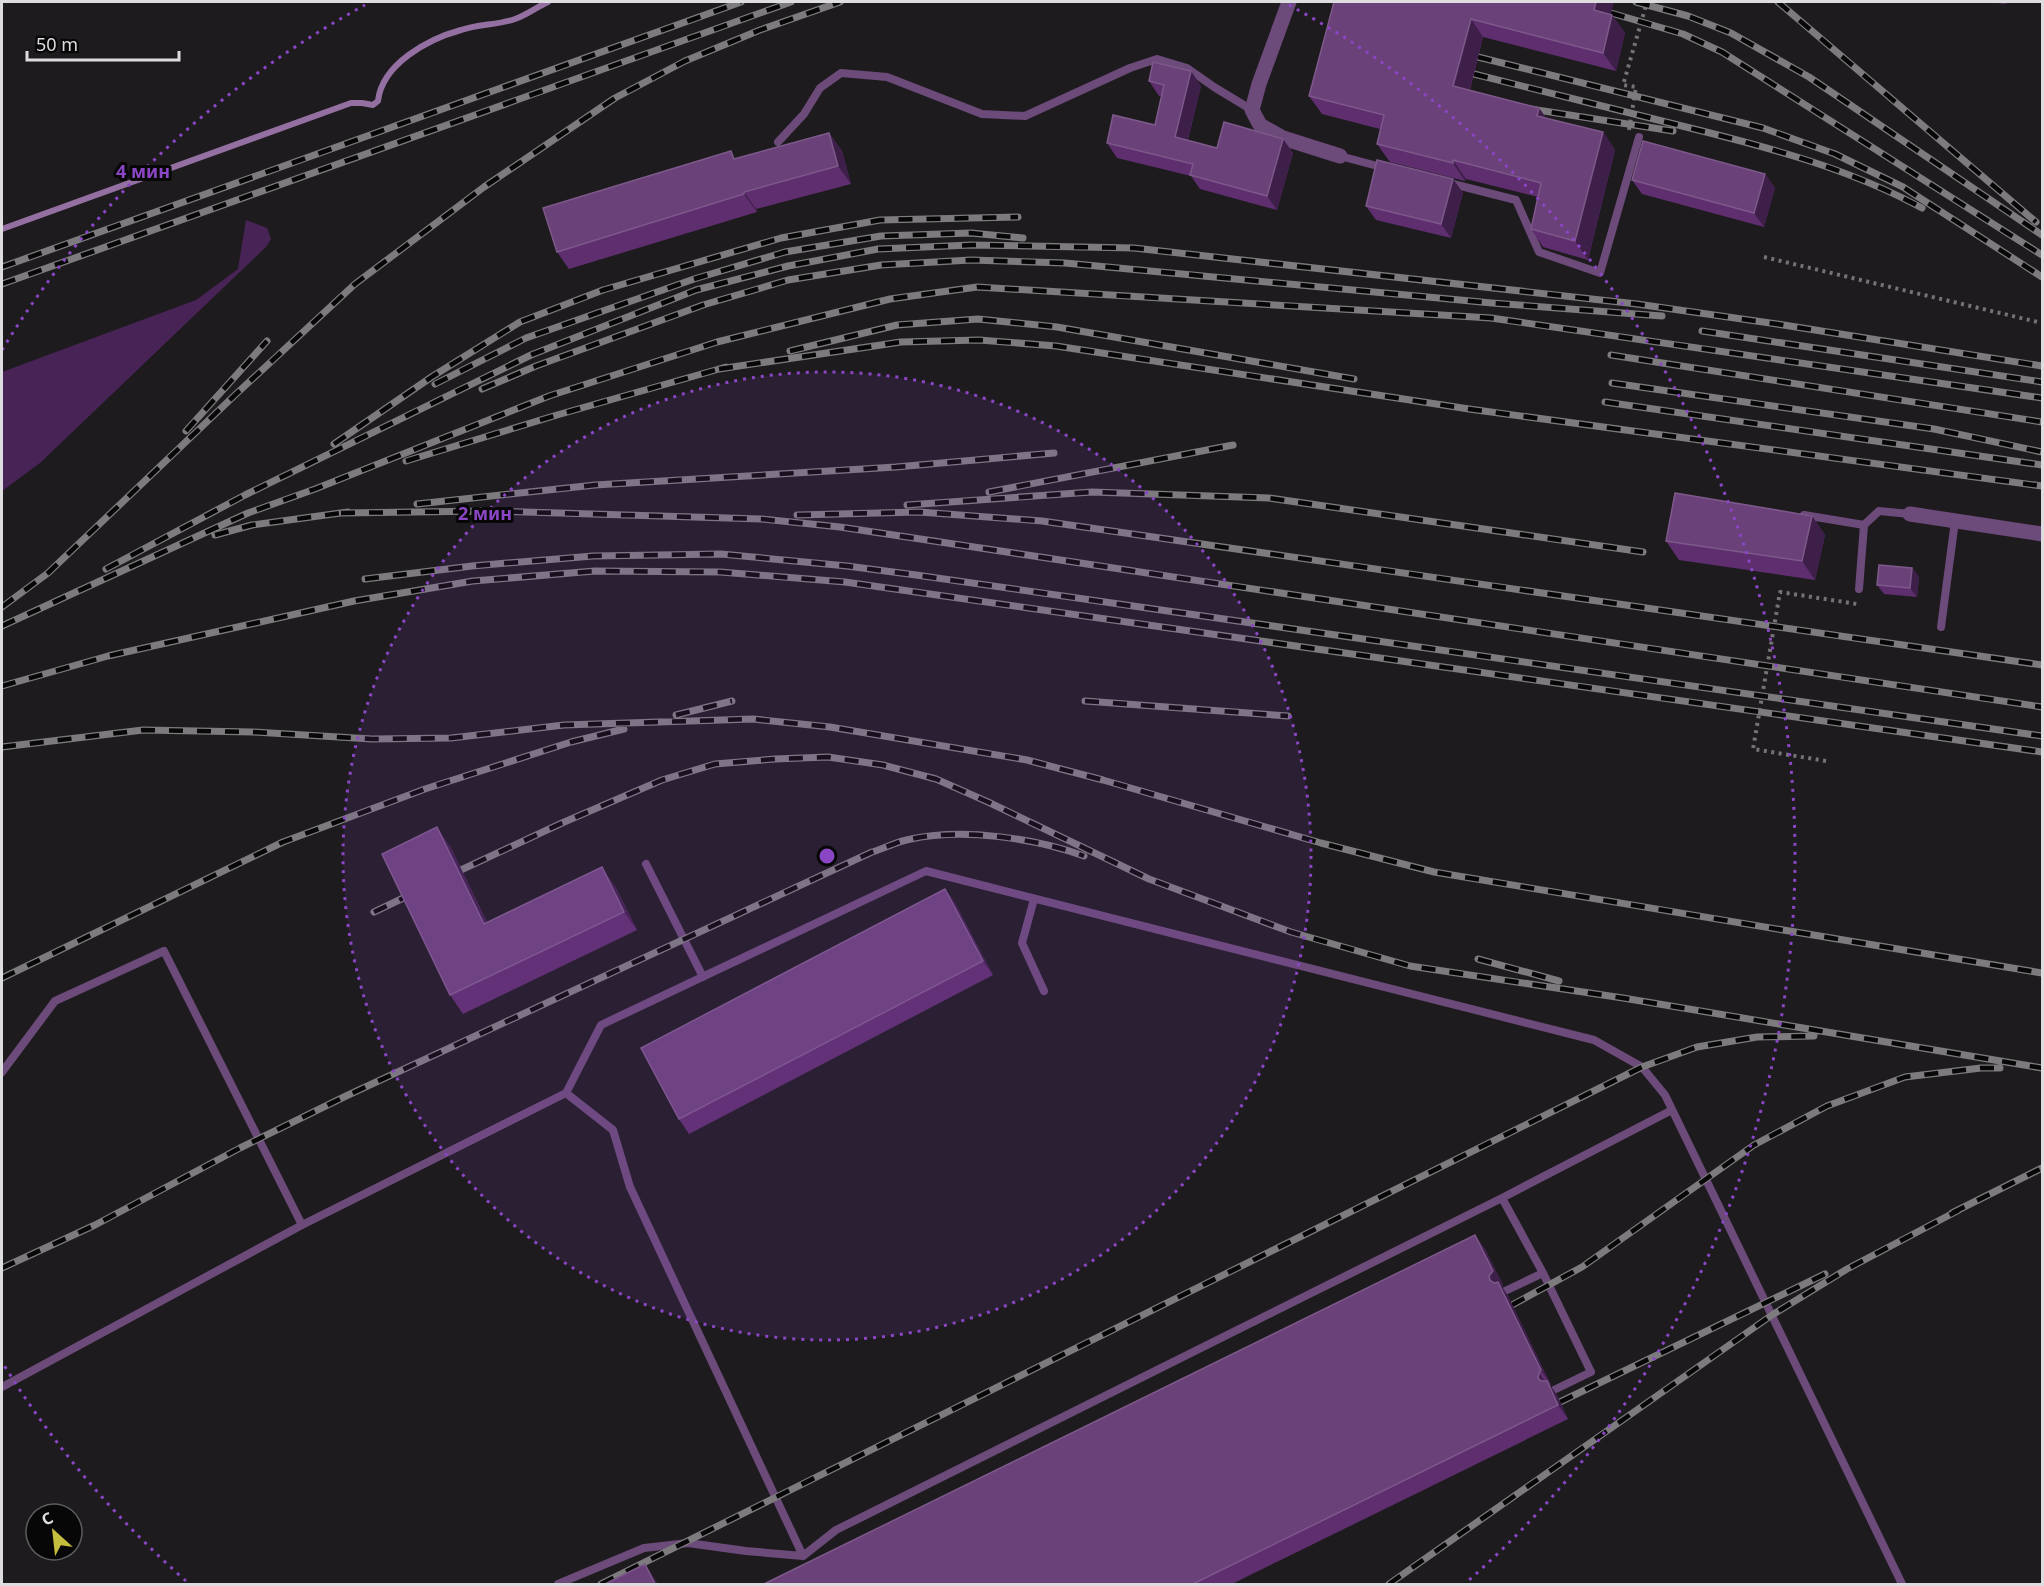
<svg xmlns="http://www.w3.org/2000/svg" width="2044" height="1586" font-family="'Noto Sans',sans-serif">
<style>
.green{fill:#482356}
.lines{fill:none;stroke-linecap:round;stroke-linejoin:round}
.stream{stroke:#946fa1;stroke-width:6}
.path{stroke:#757376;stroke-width:4;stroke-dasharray:3 4.5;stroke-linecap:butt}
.service{stroke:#6c4a79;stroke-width:8}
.minor{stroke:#6c4a79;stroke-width:15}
.rail-casing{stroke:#7d7b7e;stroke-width:7}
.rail{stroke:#080708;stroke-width:4.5;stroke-dasharray:14;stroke-linecap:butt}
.wall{fill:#5e2e6e}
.shaded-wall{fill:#3e1f4a}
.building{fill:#6b417a;stroke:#7d598a;stroke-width:1.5}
.ring{fill:none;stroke:#8a46c4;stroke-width:3;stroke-dasharray:3 6}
.centre{fill:#8a46c4;stroke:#080708;stroke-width:3}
.ring-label{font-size:18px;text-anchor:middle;font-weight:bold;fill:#8a46c4;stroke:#080708;stroke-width:6;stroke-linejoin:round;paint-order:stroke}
</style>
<rect width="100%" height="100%" fill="#1e1b1f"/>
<path class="green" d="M246,220L267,228L271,239L266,247L40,463L2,491V372L196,300L238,269Z"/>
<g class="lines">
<path class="stream" d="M2,229L351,103H362L373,105L378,101C382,64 428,39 461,30C478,24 498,25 515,19C526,15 537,7 548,2"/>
<path class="path" d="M1629,130L1636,87L1623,85L1647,2
M1764,257L2042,323
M1826,761L1753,749L1780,592L1857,604"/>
<path class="service" d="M778,142L804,114L820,88L841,73L887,77L982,114L1025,116L1130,68L1157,59L1187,68L1214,87L1252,110
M1340,156L1385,168
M1449,183L1516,200L1539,252L1600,273L1639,137
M1804,515L1864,525L1879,511L1910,514
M1859,589L1864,525
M1941,627L1955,521
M646,864L703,977
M1034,899L1022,943L1044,991
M2,1072L55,1001L164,951L302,1225
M566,1093L613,1130L630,1187L803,1556
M1502,1198L1543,1273L1505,1291
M1543,1273L1591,1372L1554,1390
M2,1387L302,1225L566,1093L601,1025L926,871L1594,1040L1642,1067L1665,1095L1902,1584
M558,1584L644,1548L688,1543L746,1551L803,1556L836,1530L1502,1198L1672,1110"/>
<path class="minor" d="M1289,2L1259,84L1252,110L1260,125L1283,138L1340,156
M1910,514L2042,534"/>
<defs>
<path id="rail" d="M1636,2L1688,16L1731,33L1809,77L2042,235
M1778,2L2036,222
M1611,13L1683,34L1722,52L2042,255
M1478,57L1763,128L1835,154L1903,187L2042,277
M1474,74C1545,92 1615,109 1686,127C1767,147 1848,168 1922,208
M1524,108L1673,131
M2,267L741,2
M2,284L791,2
M1702,331L2042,382
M790,351L897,325L978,319L1057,327L1354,379
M1611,355L2042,422
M719,369L901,342L979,340L1056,346L1469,409L2042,486
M1612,383L1934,429L2042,452
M435,384L526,338L694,279L785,252L881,236L971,233L1023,238
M482,389L536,366L703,305L788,280L881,265L971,260L1065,263L1492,303L1662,316
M1605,402L2042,465
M186,431L267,341
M334,444L433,376L520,322L603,290L781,238L880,220L1018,217
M406,461L557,415L726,367
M989,492L1233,445
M417,504L595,485L896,467L1054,453
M907,505L1092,492L1269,498L1643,552
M341,513L488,511L761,519L840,527L2042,707
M797,515L919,512L1042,521L2042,665
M215,535L252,525L348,512
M106,569L245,495L531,355L696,290L788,266L878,249L971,245L1134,248L1637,304L1777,324L2042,366
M365,579L472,566L593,556L721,554L847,566L916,575L2042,736
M2,607L48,573L235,395L355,284L484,187L615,98L685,61L760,30L840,2
M2,626L248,513L315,489L549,396L717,342L890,299L977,287L1491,318L2042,398
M2,686L108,656L354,601L473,581L595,571L720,572L845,582L2042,752
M1085,701L1288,716
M676,715L732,701
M2,747L143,730L253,732L372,739L451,738L564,725L753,719L830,727L1027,760L1103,780L1321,843L1434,872L2042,973
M448,876L562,823L662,780L715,764L775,759L828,757L883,765L936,779L988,802L1149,879L1291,932L1410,966L1623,998L2042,1068
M374,912L418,891
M1478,959L1559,981
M2,978L283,842L425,789L571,742L624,729
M1952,1213L2042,1168
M2,1268L95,1225L240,1148L346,1096L872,852C885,848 898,841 911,839C963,828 1035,838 1084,856
M1512,1305L1582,1267L1754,1145L1827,1106L1905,1077L1981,1068H2000
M1560,1402L1825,1274
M601,1584L1642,1067L1697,1047L1757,1037L1814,1036
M1389,1584L1772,1315L1847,1269L1959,1210"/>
</defs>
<use href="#rail" class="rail-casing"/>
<use href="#rail" class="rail"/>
</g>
<path class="wall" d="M1334,2L1612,15L1625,33L1616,71L1483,37L1470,90L1539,108L1546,118L1603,132L1615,150L1588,260L1543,247L1531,229L1538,197L1466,179L1465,181L1390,162L1377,144L1380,129L1322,114L1309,96Z
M1988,2H2006V4Z
M1149,81L1201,86L1188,140L1217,148L1283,139L1293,153L1277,210L1200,189L1191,176L1117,158L1107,143L1155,125L1162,96H1159Z
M829,133L842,151L851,184L756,209L757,212L569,269L557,252L737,159Z
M1765,174L1775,188L1764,227L1642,194L1632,180Z
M1453,179L1463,193L1451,238L1376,220L1366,206Z
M1812,516L1825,535L1815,580L1679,560L1666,541Z
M1912,568L1919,577L1917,597L1884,594L1877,585Z
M450,846L487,922L615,886L637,930L463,1014L450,995Z
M945,889L955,903L993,975L689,1134L679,1119Z
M1475,1235L1485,1249L1503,1285L1502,1287L1508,1296L1551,1385L1550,1386L1557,1395L1568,1419L1232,1584H764Z"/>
<path class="shaded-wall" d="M1596,2H1614L1607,28L1594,10Z
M1612,15L1625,33L1616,71L1603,53Z
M1471,19L1483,37L1466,104L1453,86Z
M1191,71L1201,86L1185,151L1175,137Z
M1539,108L1552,126L1537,116Z
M1603,132L1615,150L1588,260L1575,241Z
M829,133L842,151L851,184L838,166Z
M1283,139L1293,153L1277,210L1267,196Z
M1453,160L1466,179L1465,181L1453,163Z
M1765,174L1775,188L1764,227L1754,213Z
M1453,179L1463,193L1451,238L1441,224Z
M744,192L756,209L757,212L744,194Z
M1812,516L1825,535L1815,580L1802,561Z
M1912,568L1919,577L1917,597L1910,588Z
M437,827L450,846L497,943L484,924Z
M602,867L615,886L637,930L624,912Z
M945,889L955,903L993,975L983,961Z
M1475,1235L1485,1249L1503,1285L1502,1287L1508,1296L1551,1385L1541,1370L1490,1280Z
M1539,1373L1549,1387L1548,1392L1538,1378Z
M1547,1381L1557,1395L1568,1419L1558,1405Z
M645,1564L655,1579L658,1584H655Z"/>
<path class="building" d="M1334,2H1596L1594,10L1612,15L1603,53L1471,19L1453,86L1539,108L1537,116L1603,132L1575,241L1531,229L1541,183L1453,160V163L1377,144L1384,115L1309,96Z
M1153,62L1191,71L1175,137L1217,148L1224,122L1283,139L1267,196L1190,175L1193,164L1107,143L1113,115L1155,125L1164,85L1149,81Z
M829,133L838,166L744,192V194L557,252L543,208L731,151L734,159Z
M1643,141L1765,174L1754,213L1632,180Z
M1377,160L1453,179L1441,224L1366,206Z
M1675,493L1812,516L1802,561L1666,541Z
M1879,565L1912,568L1910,588L1877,585Z
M437,827L484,924L602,867L624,912L450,995L382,854Z
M945,889L983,961L679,1119L641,1048Z
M1475,1235L1493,1271L1489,1276L1490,1280L1494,1283L1498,1282L1541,1370L1539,1373L1538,1378L1541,1381H1547L1558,1405L1193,1584H764Z
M645,1564L655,1584H605Z"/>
<circle cx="827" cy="856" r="484" fill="#8a46c4" fill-opacity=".12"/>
<g class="ring">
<circle cx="827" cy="856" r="484"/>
<path d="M186 1581A968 968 0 0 1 2 1362M2 350A968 968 0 0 1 365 5M1289 5A968 968 0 0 1 1468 1581"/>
</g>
<circle cx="827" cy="856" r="9" class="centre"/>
<g class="ring-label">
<text x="143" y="178">4 мин</text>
<text x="485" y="520">2 мин</text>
</g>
<rect width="2044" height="1586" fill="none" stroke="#dddcde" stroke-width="6"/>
<g transform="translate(54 1532) rotate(333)"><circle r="28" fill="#080708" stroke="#5d5c5e" stroke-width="1.5"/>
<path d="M0-4.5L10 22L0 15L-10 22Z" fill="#c4bd3e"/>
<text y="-9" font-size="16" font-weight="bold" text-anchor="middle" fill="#dddcde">С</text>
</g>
<path d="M27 51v9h152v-9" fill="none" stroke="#dddcde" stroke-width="3"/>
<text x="36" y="51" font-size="18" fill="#dddcde" stroke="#080708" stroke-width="4.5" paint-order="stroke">50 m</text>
</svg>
